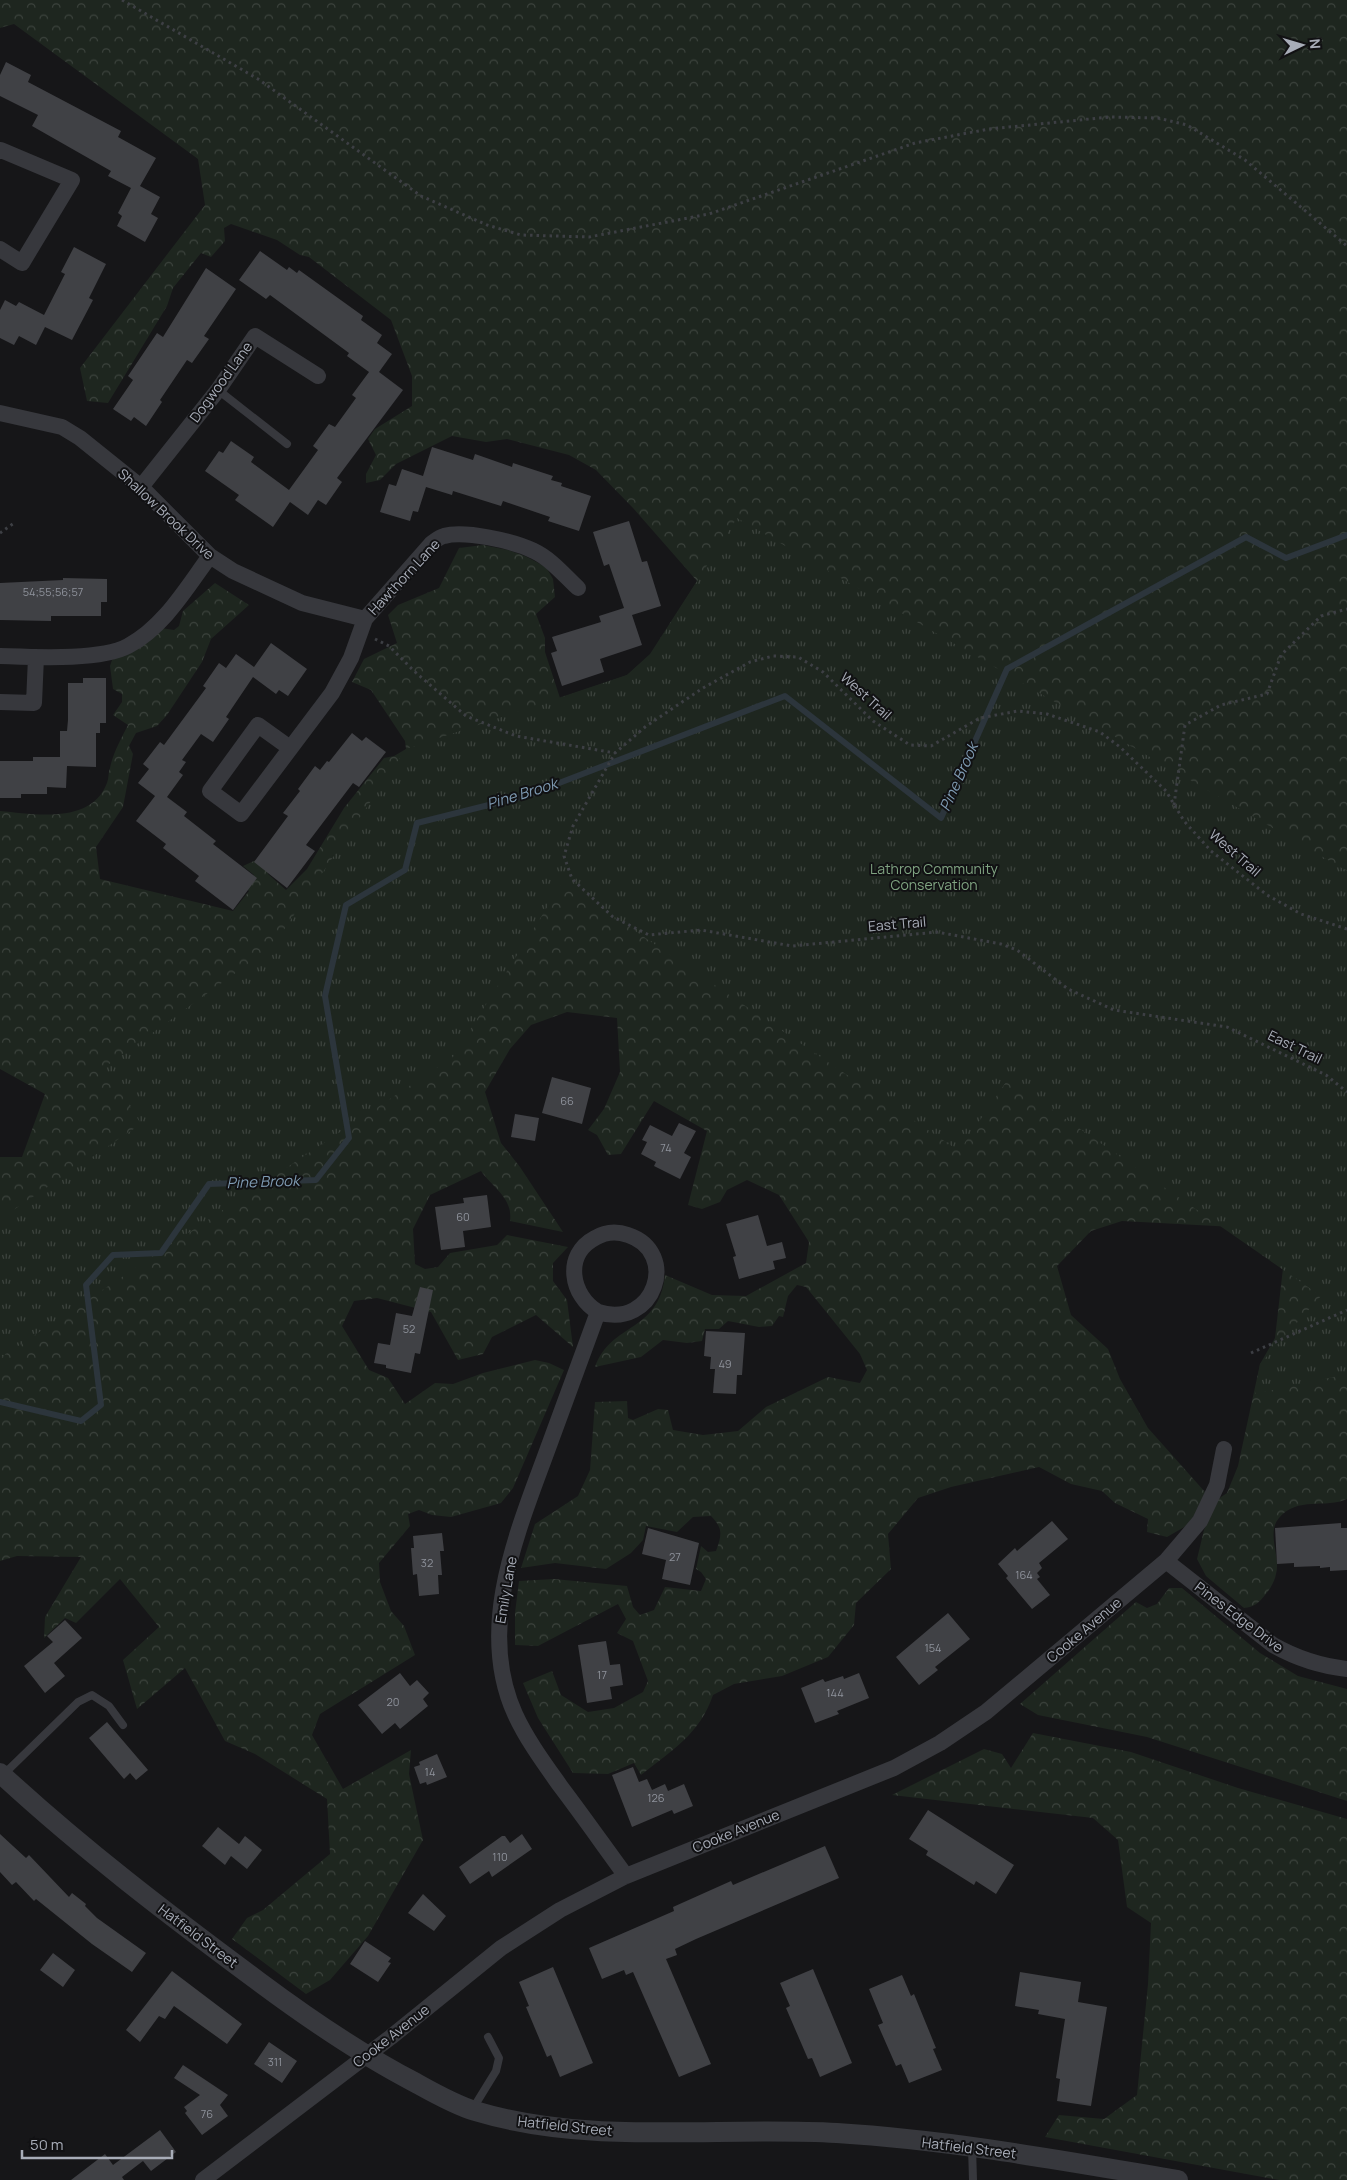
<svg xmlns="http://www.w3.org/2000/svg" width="1347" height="2180" font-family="Manrope,sans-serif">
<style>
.forest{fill:url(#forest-crowns)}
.park{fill:url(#park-tufts)}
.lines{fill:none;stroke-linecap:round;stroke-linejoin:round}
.stream{stroke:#2c353c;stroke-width:6}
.building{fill:#404145}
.path{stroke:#3d3f44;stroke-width:3;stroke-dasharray:2.5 4;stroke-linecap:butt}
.service{stroke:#37383d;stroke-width:8}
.minor{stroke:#37383d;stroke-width:16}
.tertiary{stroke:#37383d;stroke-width:20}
.labels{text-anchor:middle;stroke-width:4;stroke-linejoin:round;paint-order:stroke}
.number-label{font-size:11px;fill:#8e929b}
.street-label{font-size:14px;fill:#a8adb8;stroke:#111113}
.park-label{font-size:14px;fill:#7fa381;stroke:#111113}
.water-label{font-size:15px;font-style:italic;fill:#7f9bb3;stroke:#111113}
</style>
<defs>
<pattern id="forest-crowns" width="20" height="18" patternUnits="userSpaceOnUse" patternTransform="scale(1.25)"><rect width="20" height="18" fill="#1e261f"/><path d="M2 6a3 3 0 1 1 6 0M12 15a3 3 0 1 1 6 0" fill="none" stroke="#3c433d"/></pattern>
<pattern id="park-tufts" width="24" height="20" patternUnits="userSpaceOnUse" patternTransform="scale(1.25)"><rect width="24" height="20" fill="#1e261f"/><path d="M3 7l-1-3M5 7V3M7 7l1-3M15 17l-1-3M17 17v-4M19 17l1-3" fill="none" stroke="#3c433d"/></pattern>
</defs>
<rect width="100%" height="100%" fill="#161618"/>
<path class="forest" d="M0,0H1347V1499C1326,1509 1297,1496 1279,1518C1266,1533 1281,1557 1276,1574C1275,1581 1270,1589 1265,1595C1259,1603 1254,1607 1244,1608L1206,1576L1197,1559L1204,1530L1218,1499L1227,1493L1238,1466L1260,1364L1275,1338L1283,1268L1234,1227L1122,1221L1091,1231L1057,1266L1071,1315L1108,1349L1120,1379L1148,1428L1205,1492L1193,1522L1167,1537L1147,1532L1148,1519L1115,1503L1102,1491L1071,1484L1039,1467L951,1487L918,1498L888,1534L891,1569L856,1603L854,1625L828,1657L782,1676L734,1684L713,1695C700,1734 672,1750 641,1775L634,1763L608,1774L573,1773L538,1718L523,1683L552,1671L561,1695L588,1712L614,1708L643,1692L648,1681L633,1641L617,1633L626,1619L618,1604L538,1646L515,1645V1613L519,1581L554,1579L627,1586L633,1607L640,1615L654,1610L665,1587L701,1591L706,1579L701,1572L696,1569L701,1546L708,1552L716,1551C722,1535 723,1528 711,1516L693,1517L677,1532L646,1526L643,1540L631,1553L606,1569L555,1563L521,1568L535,1524L578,1496L590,1470L595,1402L627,1401L628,1418L633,1420L658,1409L668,1410L673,1430L703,1435L738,1431L766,1407L828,1377L860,1383L867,1370L860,1354L823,1308L806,1287L797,1285L788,1296L783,1317L779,1316L772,1326L759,1327L728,1321L719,1329H705L702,1341L687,1343L663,1340L641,1357L595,1367C611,1322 659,1333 665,1275L712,1295L746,1296L806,1263L809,1242L779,1195L747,1180L727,1190L720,1202L702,1209L688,1205L707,1131L654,1101L621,1154L608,1155L597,1135L588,1130L604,1109L620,1072L617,1018L567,1012L531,1025L510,1049L485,1092L501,1143L520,1167L563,1232L510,1221C513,1198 493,1188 481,1171L430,1195L413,1229L415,1264L425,1269L438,1267L450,1253L497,1245L507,1235L568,1247L553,1263V1281L567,1300L573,1347L536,1315L492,1337L483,1354L458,1360L431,1312L377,1298L354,1301L342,1326L369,1370L388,1378L405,1404L435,1383L453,1384L483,1373L535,1360L549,1363L564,1370L513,1488L501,1503L451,1517L432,1515L419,1510L408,1514L410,1526L379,1563L380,1582L391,1611L404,1626L415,1655L320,1714L312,1735L343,1789L411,1750L409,1774L423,1840L368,1936L330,1980L306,1994L232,1939L247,1918L263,1910L330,1854L327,1799L255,1754L225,1741L185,1668L137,1709L123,1660L159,1627L120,1579L76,1623L65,1618L44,1638L45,1617L81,1557L17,1556L0,1561V1157H22L45,1094L0,1069V811C34,814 91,825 107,783C109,778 108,773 110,768C113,753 121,739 128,725L113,715L122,702V694L113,689L110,666L112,660L139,647L161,628L174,630L179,626L183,611L215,583L249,605L211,639L202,662L167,715L157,726L136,733L129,746L133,754L123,807L96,847L100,879L233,911L249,891L245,888L254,875L243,866L256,860L267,868L268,874L286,890L307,869L344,808L384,758L394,756L406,749L405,741L371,690L352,682L364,659L397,643L388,615L398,605L439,588L459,548L483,545L508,550L525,556L546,567L553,579L555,597L536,614L545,638V652L560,698L627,675L650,654L697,581L633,508L596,470L569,455L507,439L486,442L452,436L396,464L380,480L366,483V474L376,455L368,439L375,429L412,406V376L391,320L309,257L300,255L277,240L231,224L224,228L225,241L211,257L201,253L173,288L167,306L108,403L87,401L80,368L205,205L198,159L14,24L0,28Z
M1169,1588H1182L1260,1653L1298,1676L1347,1689V1801L1147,1737L1038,1715L1020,1704L1136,1602L1147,1608L1157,1604Z
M1033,1733L1131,1752L1238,1788L1347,1819V2180H1279L1045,2137L1059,2115L1104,2119L1137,2095L1148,1984L1151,1923L1127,1907L1118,1840L1093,1818L892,1795L984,1749L1002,1754L1011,1768Z"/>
<path class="park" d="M737,518L1347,871V1374L1255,1394L1260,1364L1321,1296L1008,1079L959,1151L563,882L453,1057L0,1358V1219L141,1124L105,1067L273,946L406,749L627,675L651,654Z"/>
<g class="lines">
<path class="stream" d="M0,1402L81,1421L101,1405L86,1285L113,1255L161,1253L209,1184L316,1180L349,1138L325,996L346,905L405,870L417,823L528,795L785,696L941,818L1007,669L1246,537L1286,558L1347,535"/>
</g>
<path class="building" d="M6,62L31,75L28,82L121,131L118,137L156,158L140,186L160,197L151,214L158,218L145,242L117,226L122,216L118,213L131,188L108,176L111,171L32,126L38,115L0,96V75Z
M74,247L106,264L89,298L93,300L72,340L45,327L36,345L19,336L14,345L0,338V310L5,300L16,306L19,302L44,315L65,274L61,272Z
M260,251L287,270L289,267L297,273L299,270L363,316L361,320L382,335L377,343L392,354L379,372L403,390L337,478L342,482L326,505L318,500L308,515L290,502L273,527L235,500L239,495L205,471L219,451L223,453L231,441L254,457L251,462L289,490L318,450L313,446L329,424L335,427L356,398L352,395L369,372L347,356L349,353L270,295L266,299L239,280Z
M206,268L236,289L204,336L209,339L192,363L187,360L160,400L162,402L146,426L134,417L131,421L113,409L133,380L128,376L157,333L163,337Z
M432,447L473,460L475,454L512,467L513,463L553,476L551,480L562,483L561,486L591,496L579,531L548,521L550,517L503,501L501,506L453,491L452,495L426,487L418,512L413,511L410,521L380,512L389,484L396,486L402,469L423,476Z
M629,521L642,562L647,561L661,606L632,615L642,645L600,659L604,672L562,686L551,653L557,651L552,637L601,622L599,616L624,608L609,564L604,566L593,532Z
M63,578L107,579V602H101V616H51V621L0,620V583L63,580Z
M271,643L307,669L288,696L279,690L276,694L253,677L226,717L229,719L213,742L201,734L182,760L186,762L179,772L183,775L167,797L187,812L184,816L216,841L213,844L257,878L233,910L195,881L199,876L163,848L166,844L136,821L155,796L138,783L149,769L143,764L160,742L164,745L206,688L203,686L219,663L226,668L236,654L254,667Z
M83,678H106V723H100V733H96V767L67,766L66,788L47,787V794H21V798H0V761H33V757H60V731H67L68,720V683H83Z
M352,733L362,741L366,737L386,752L359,787L353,783L306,845L315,851L287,888L254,862L288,816L283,813L300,791L298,789L315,766L320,770L327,761L329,762Z
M552,1077L591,1088L582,1124L542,1113Z
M515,1114L539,1118L535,1141L511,1137Z
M679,1123L696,1131L684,1153L691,1157L680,1179L654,1166L656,1162L641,1154L647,1142L642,1140L650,1125L672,1136Z
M487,1195L491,1227L463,1231L465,1247L441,1250L435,1207L464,1203L463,1198Z
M758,1215L767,1246L782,1242L786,1258L773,1261L775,1269L739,1279L733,1257L736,1256L726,1224Z
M420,1287L433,1290L420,1354L415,1353L411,1373L386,1368V1365L374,1363L378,1343L390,1345L396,1313L412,1316Z
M706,1331L745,1333L742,1375H737L736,1394L713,1393L715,1369H710L711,1357L704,1356Z
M1052,1521L1068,1539L1039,1563L1042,1568L1037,1573L1040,1577L1037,1579L1050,1595L1032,1609L1006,1578L1008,1576L998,1564L1015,1548L1017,1551Z
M1341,1523V1528H1347V1570L1330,1571V1567L1320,1568V1566L1294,1567V1563L1277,1564L1275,1528Z
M648,1528L699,1543L690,1585L662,1579L666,1560L642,1554Z
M442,1533L444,1551H440L442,1575H438L439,1594L419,1596L417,1574L413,1575L411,1548H414L413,1536Z
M948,1613L970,1639L935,1667L938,1670L919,1685L896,1657Z
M65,1620L82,1638L54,1663L65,1676L45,1693L24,1666L53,1642L47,1636Z
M606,1641L610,1665L620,1664L623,1685L610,1687L612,1699L587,1703L578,1645Z
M400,1673L410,1686L417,1680L429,1693L423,1699L428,1706L400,1729L395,1723L382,1734L358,1705Z
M859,1673L869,1698L837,1711L839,1714L815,1723L801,1688L823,1679L825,1682L843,1676L844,1679Z
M107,1722L148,1770L136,1780L130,1773L124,1779L89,1738Z
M437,1754L447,1777L427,1785L426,1782L420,1784L414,1767L420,1765L419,1762Z
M633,1767L639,1782L647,1779L652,1790L665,1784L668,1791L684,1784L693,1806L674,1814L672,1810L632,1827L612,1775Z
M928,1810L1014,1865L996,1894L976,1881L974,1885L926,1855L928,1851L909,1839Z
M218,1827L239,1844L245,1836L262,1850L247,1869L231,1856L225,1865L202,1846Z
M0,1834L26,1858L29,1855L69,1897L72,1893L86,1904L85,1906L97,1918L146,1953L132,1972L92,1944L36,1899L34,1901L16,1882L12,1885L0,1872Z
M522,1834L532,1849L492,1877L489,1871L470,1884L459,1867L502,1836H505L510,1843Z
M825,1846L839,1878L696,1939L675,1949L677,1955L666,1959L711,2064L679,2077L633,1972L626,1975L624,1970L602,1979L589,1948L674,1911L673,1907L731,1881L733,1885Z
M423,1894L446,1916L434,1931L408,1913Z
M365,1941L391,1958L388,1962L391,1963L378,1982L350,1964Z
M53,1953L75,1970L63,1987L40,1970Z
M553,1967L593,2063L560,2077L551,2055L547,2057L526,2007L529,2006L519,1982Z
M813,1969L852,2063L820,2077L812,2058L808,2059L786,2008L790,2006L780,1983Z
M172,1971L242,2024L227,2044L174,2006L165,2019L159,2016L140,2042L126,2030Z
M1020,1972L1081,1982L1078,2002L1107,2007L1091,2106L1057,2101L1060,2079L1056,2078L1065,2019L1038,2014L1039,2010L1015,2006Z
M902,1975L911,1996L914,1994L936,2048L933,2049L942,2070L909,2083L901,2064L896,2066L878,2025L883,2023L869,1989Z
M269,2042L297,2061L282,2083L254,2064Z
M183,2065L228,2095L220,2105L228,2116L202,2135L185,2113L187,2111L184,2107L200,2095L174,2078Z
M160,2130L176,2152L151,2171L143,2161L122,2177L124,2180H71L105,2154L113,2165Z"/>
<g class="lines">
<path class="path" d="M122,0L258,79L421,196L487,225L521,235L589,237L709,214L915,143L989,129L1110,117L1158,118L1187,125L1245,160L1347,246
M0,533L14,523
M375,639L389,646L414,671L466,716L516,736L615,753
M1174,805L1185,725L1221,705L1267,694L1281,655L1321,616L1347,609
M1347,929L1301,914L1267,895L1211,851L1184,821L1166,791L1120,747L1100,732L1047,714L1018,711L980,718L931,746L910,745L873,721L823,672L798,657L773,656L750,662L703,688L645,727L615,753L573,826L564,856L572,879L613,917L649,935L701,930L792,946L937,932L1001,944L1017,950L1068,989L1114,1010L1227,1027L1326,1075L1347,1092
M1251,1353L1347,1310"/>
<path class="service" d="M218,390L287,444
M3,1775L78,1702L92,1695L109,1706L123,1725
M472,2110L496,2071L499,2058L488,2037
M972,2147L973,2180"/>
<path class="minor" d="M0,151L1,150L72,180L22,263L0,249
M0,413L62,427L80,438L141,487L210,556L233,571L302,603L365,619
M141,487L218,390L255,336L318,376
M0,656C32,657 100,661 128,646C164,627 187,587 210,556
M0,702L34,703L36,657
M290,748L258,725L210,791L241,814L332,693L351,658L365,619L431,544C435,541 439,537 444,536C464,530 514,541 534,551C551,559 564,575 578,588
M598,1312C571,1296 563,1255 595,1238C605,1232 617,1231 628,1235C680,1252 655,1330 598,1312C581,1359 564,1405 547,1451C517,1533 476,1628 515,1714C527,1740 544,1763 561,1787C583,1816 604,1846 626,1876
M1166,1561L1273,1645C1296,1658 1320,1666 1347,1669
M203,2180L391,2037L501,1948L560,1910L626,1876L894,1768L940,1743L986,1712L1166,1561L1200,1521L1217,1485L1224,1449"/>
<path class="tertiary" d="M0,1773C81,1848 169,1915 258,1981C309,2019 360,2054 416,2083C434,2093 455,2105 475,2111C591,2146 717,2126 837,2133C951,2140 1065,2161 1178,2180"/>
</g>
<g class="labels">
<g class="number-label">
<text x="53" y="596">54;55;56;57</text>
<text x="567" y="1105">66</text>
<text x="666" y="1152">74</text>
<text x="463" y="1221">60</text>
<text x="409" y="1333">52</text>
<text x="725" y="1368">49</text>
<text x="675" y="1561">27</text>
<text x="427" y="1567">32</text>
<text x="1024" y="1579">164</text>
<text x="933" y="1652">154</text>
<text x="602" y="1679">17</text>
<text x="835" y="1697">144</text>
<text x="393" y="1706">20</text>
<text x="430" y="1776">14</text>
<text x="656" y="1802">126</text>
<text x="500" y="1861">110</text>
<text x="275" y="2066">311</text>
<text x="207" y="2118">76</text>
</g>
<g class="street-label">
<text transform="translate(221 382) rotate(-54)" y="5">Dogwood Lane</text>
<text transform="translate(166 514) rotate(43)" y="5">Shallow Brook Drive</text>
<text transform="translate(404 577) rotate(-47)" y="5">Hawthorn Lane</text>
<text transform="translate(866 696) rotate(42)" y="5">West Trail</text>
<text transform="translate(1235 853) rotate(41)" y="5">West Trail</text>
<text transform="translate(897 924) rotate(-5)" y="5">East Trail</text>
<text transform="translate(1295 1047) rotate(26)" y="5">East Trail</text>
<text transform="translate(506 1590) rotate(-80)" y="5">Emily Lane</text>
<text transform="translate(1239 1617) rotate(37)" y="5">Pines Edge Drive</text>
<text transform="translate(1084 1630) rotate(-40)" y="5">Cooke Avenue</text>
<text transform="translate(736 1831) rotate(-22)" y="5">Cooke Avenue</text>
<text transform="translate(198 1936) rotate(37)" y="5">Hatfield Street</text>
<text transform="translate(391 2036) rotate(-38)" y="5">Cooke Avenue</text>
<text transform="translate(565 2126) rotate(6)" y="5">Hatfield Street</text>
<text transform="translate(969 2148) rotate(7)" y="5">Hatfield Street</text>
</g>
<g class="park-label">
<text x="934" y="874">Lathrop Community<tspan x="934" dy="16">Conservation</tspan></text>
</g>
<g class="water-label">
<text transform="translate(959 777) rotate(-66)" y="5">Pine Brook</text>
<text transform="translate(522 794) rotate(-17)" y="5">Pine Brook</text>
<text transform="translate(263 1182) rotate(-2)" y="5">Pine Brook</text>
</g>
</g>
<g transform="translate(1302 45) rotate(85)" stroke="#111113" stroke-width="4" paint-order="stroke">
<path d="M0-4L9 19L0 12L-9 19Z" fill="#a8adb8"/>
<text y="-8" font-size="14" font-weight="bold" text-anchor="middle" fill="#a8adb8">N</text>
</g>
<path d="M22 2150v8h150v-8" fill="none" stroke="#a8adb8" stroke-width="2.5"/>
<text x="30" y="2150" font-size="15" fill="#a8adb8" stroke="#111113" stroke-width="4" paint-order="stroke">50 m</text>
</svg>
